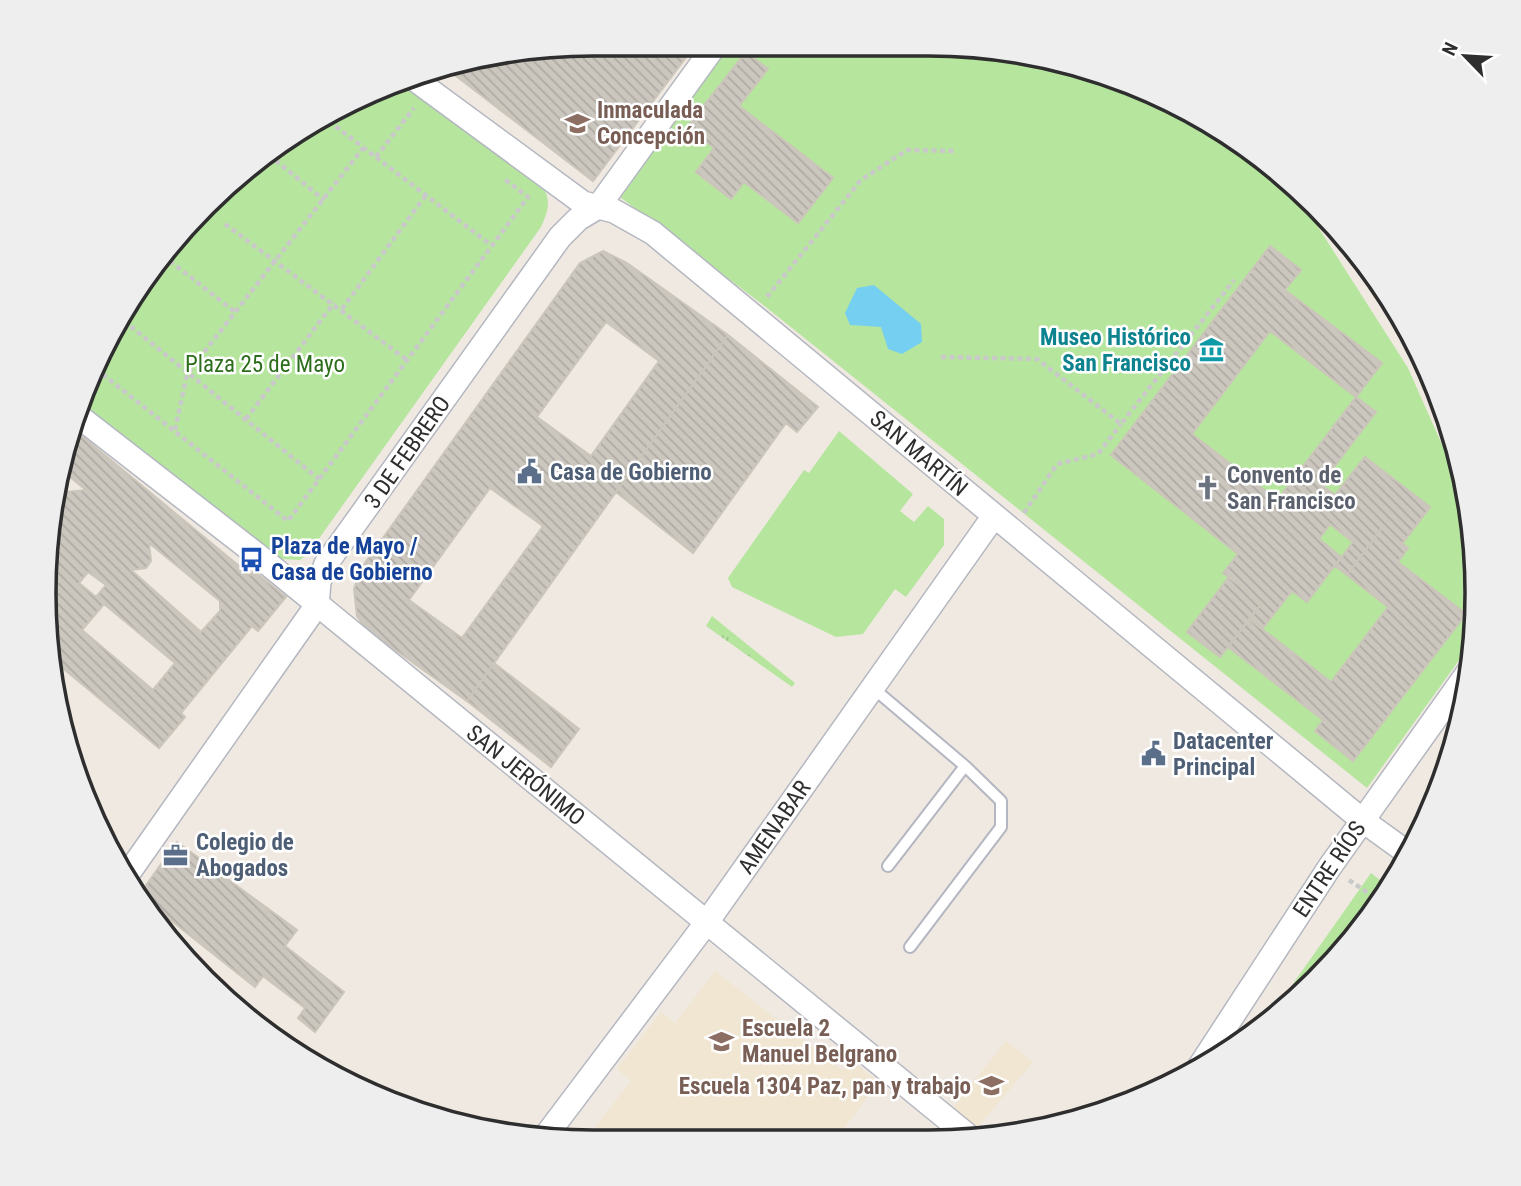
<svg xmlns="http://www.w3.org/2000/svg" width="1521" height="1186" font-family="'Roboto Condensed',sans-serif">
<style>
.education{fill:#f0e6d1}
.grass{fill:url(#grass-tufts)}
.park{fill:#b6e59e}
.water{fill:#75cff0}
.building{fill:url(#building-back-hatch);stroke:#cbc5ba;stroke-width:2;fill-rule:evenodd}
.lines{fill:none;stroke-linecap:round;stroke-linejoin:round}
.lane-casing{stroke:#b4b7c1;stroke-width:14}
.street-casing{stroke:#b4b7c1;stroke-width:26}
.path{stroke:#c9c9c9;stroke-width:4.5;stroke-dasharray:5 3.5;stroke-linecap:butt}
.lane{stroke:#fff;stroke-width:10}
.street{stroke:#fff;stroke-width:23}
.labels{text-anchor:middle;stroke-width:5;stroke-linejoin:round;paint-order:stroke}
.education-label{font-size:23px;font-weight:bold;fill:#785e54;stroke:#fff;text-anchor:start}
.culture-label{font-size:23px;font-weight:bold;fill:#0d838f;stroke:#fff;text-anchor:end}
.park-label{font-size:23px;fill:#2c6e1b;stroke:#fff}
.street-label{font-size:23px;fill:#2e2e2e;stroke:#fff}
.service-label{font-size:23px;font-weight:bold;fill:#4e5e75;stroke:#fff;text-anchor:start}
.worship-label{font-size:23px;font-weight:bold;fill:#5b616d;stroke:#fff;text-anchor:start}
.transit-label{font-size:23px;font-weight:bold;fill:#164399;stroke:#fff;text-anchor:start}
.rim{fill:none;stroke:#2e2e2e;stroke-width:3.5}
</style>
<defs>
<pattern id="grass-tufts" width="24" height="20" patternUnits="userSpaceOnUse" patternTransform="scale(1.75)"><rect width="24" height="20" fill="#b6e59e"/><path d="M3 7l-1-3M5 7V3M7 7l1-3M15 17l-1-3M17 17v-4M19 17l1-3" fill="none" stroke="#9dc588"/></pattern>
<pattern id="building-back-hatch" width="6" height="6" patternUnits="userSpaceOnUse" patternTransform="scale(1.75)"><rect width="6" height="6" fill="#cbc7bf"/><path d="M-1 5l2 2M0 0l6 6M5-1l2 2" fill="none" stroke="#afaba4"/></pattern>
</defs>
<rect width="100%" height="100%" fill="#efe9e1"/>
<path class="education" d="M715,971L842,1070L850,1060L879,1082L836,1139L590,1134L631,1081L617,1069L661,1012L675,1023Z
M1006,1041L1033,1062L976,1129L951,1110Z"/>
<path class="grass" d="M712,616L795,683L792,687L706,626Z"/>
<path class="park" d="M727,44L964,45L1104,73L1263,158L1302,195L1313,219L1408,368L1463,492L1473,544L1475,638L1367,788L762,304L616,194Z
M404,82L542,184C551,201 549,209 541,227L308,554L300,560L281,559L81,405L117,319L204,205L318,118Z
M839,431L913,494L900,511L914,522L928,506L944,519V545L906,597L895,589L863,634L836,637L732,587L728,578L804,470L809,473Z
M1442,780L1421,835L1412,827Z
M1371,873L1389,887C1356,939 1314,989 1264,1025Z"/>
<path class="water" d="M874,285L921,324L922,342L902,354L888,349L881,327L850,325L845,313L857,288Z"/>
<path class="building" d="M593,44H696L593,181L443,66Z
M781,44H807L793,57Z
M746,52L768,69L739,106L833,178L798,223L744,182L731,199L696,172L714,148L687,127Z
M1270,246L1301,270L1285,290L1382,363L1356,397L1270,331L1192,434L1277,500L1285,490L1330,524L1319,539L1341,557L1307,602L1292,591L1262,629L1249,619L1262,603L1223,573L1238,554L1111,455Z
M603,251L627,263L728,335L467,701L366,629L357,616L354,589L360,570L580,263ZM606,322L659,361L591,456L537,417ZM490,488L543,526L462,638L409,600Z
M728,335L818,407L797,432L786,423L693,553L616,492Z
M1356,397L1376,412L1321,484L1312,478L1297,498L1285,490Z
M72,428L250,575L254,571L286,597L258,631L252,626L181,713L185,717L159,748L53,660L44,593L55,507L63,513L60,504L67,492L86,490L60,469L62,451ZM149,543L220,601V611L201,632L131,570L146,568L151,561ZM88,572L106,585L96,597L79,583ZM104,604L175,663L153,690L82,630Z
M1365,457L1430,507L1402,544L1382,528L1347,575L1335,566L1353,542L1297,498L1312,478L1335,495Z
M1382,528L1408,548L1398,562L1466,614L1353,761L1315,731L1323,720L1228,647L1249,619L1331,682L1388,607L1347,575Z
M1229,577L1262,603L1220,657L1187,632Z
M494,663L579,729L551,767L467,701Z
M177,842L297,930L285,946L344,992L315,1032L298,1018L305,1008L263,976L255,987L139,895Z"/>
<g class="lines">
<defs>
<path id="lane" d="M873,688L965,766L1001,801V827L910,947
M888,866L965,766"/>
<path id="street" d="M413,78L583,203L614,211L653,233L1362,820L1409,854
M77,415L256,554L972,1139
M125,878L317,605L319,582L326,564L560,237L578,219L598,207L716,44
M1196,1072L1329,868L1469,671
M548,1133L707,922L994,516"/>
</defs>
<use href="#lane" class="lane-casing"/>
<use href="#street" class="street-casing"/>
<path class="path" d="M322,116L491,245
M269,155L324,200
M376,157L414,108
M225,224L407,360
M170,261L235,312
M767,297L861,180L907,150L957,151
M342,309L426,195
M119,316L124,321L170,261L164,257
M124,321L319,479
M941,357L1037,359L1121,424L1234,280
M96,369L288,521L528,197L503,178
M246,419L334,303
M175,430L187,374L363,148
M1024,513L1057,464L1098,454L1121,424
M1349,880L1380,901"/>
<use href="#lane" class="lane"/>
<use href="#street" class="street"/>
</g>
<defs>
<symbol id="school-bare" viewBox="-9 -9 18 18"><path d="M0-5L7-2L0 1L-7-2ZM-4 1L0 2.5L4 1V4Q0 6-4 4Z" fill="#8d6e63" stroke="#fff" stroke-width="2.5" paint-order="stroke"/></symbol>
<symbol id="museum-bare" viewBox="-9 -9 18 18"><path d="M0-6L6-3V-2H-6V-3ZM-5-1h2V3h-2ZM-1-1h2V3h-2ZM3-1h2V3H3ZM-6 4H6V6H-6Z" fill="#0f9aa8" stroke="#fff" stroke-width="2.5" paint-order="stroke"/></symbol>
<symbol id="civic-bare" viewBox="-9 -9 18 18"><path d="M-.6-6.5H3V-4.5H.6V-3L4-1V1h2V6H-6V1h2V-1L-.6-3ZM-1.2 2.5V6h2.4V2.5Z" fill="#5c6f8a" stroke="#fff" stroke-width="2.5" paint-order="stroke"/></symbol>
<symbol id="church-bare" viewBox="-9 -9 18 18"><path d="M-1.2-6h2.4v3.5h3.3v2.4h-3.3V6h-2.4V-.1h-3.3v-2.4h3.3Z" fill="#6b7280" stroke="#fff" stroke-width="2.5" paint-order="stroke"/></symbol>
<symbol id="bus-bare" viewBox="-9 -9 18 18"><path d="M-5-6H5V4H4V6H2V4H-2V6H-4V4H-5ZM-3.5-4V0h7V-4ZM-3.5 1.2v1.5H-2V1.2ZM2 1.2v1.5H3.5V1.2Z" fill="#1a4fb4" stroke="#fff" stroke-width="2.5" paint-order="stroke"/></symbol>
<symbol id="office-bare" viewBox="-9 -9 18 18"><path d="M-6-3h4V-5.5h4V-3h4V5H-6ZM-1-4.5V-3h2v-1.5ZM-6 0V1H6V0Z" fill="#5c6f8a" stroke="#fff" stroke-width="2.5" paint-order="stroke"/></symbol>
</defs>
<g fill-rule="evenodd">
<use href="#school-bare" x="560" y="106" width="35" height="35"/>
<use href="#museum-bare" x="1194" y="332" width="35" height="35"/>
<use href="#civic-bare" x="512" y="454" width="35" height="35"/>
<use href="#church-bare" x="1190" y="470" width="35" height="35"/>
<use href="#bus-bare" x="234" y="542" width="35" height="35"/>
<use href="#civic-bare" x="1136" y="736" width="35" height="35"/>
<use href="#office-bare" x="158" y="838" width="35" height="35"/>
<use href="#school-bare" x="704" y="1024" width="35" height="35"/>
<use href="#school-bare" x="974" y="1068" width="35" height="35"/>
</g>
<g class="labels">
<g class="education-label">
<text x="597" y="118">Inmaculada<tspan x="597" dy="26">Concepción</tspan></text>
<text x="742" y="1036">Escuela 2<tspan x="742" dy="26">Manuel Belgrano</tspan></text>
<text x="971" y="1094" text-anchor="end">Escuela 1304 Paz, pan y trabajo</text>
</g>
<g class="culture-label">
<text x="1191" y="345">Museo Histórico<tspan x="1191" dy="26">San Francisco</tspan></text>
</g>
<g class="park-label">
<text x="265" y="372">Plaza 25 de Mayo</text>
</g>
<g class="street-label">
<text transform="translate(407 452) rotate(-55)" y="8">3 DE FEBRERO</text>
<text transform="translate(919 453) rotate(40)" y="8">SAN MARTÍN</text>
<text transform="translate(526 775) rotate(39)" y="8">SAN JERÓNIMO</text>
<text transform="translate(774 827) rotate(-55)" y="8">AMENABAR</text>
<text transform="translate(1329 869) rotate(-56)" y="8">ENTRE RÍOS</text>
</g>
<g class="service-label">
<text x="550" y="480">Casa de Gobierno</text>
<text x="1173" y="749">Datacenter<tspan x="1173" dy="26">Principal</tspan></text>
<text x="196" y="850">Colegio de<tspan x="196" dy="26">Abogados</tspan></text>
</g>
<g class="worship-label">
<text x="1227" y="483">Convento de<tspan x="1227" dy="26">San Francisco</tspan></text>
</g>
<g class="transit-label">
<text x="271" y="554">Plaza de Mayo /<tspan x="271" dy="26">Casa de Gobierno</tspan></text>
</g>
</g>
<path d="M0 0H1521V1186H0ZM593 56H928A537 537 0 0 1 1465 593V593A537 537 0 0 1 928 1130H593A537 537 0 0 1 56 593V593A537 537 0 0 1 593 56Z" fill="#eee" fill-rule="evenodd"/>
<path class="rim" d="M593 56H928A537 537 0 0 1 1465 593V593A537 537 0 0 1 928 1130H593A537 537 0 0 1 56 593V593A537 537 0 0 1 593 56Z"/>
<g transform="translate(1465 56) rotate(295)" stroke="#ffffff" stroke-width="5" paint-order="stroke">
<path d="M0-5L12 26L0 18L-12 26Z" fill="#2e2e2e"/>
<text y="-10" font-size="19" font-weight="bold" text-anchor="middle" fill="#2e2e2e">N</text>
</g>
</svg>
